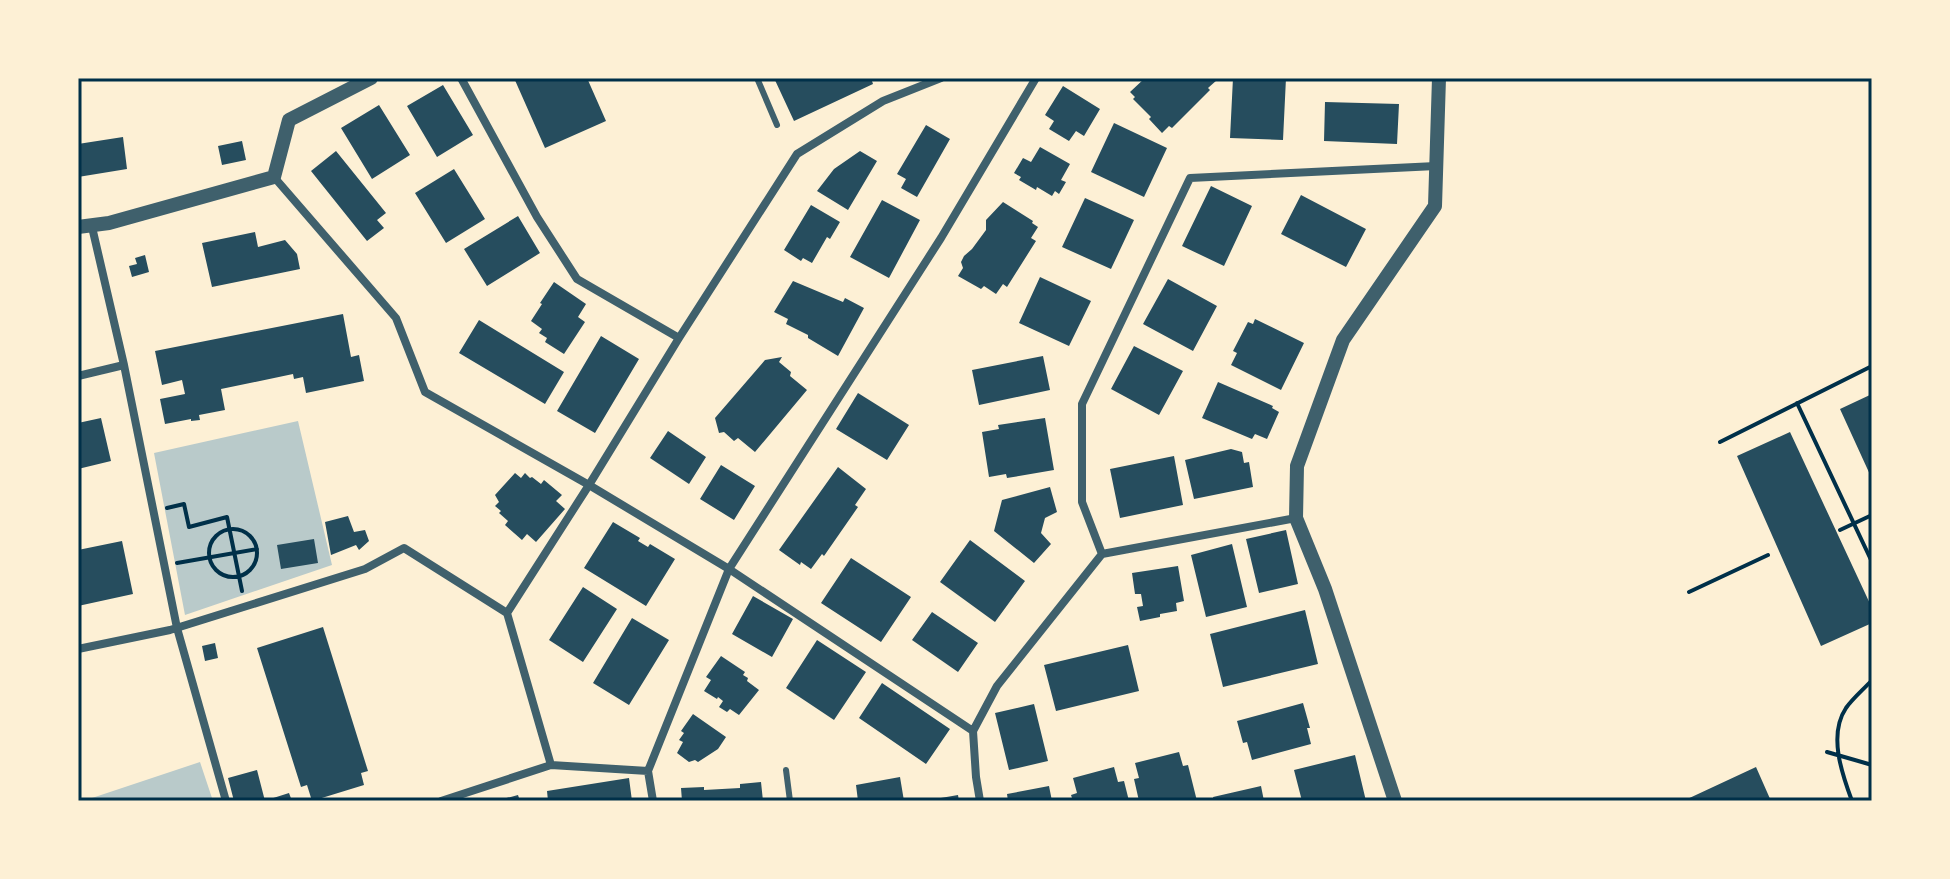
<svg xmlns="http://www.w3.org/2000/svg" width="1950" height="879" font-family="'Space Grotesk',sans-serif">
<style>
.green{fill:#b9caca}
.building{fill:#264d5e}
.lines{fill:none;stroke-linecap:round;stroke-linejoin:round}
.path{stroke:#003049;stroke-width:4}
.service{stroke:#3f606c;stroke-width:6}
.minor{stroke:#3f606c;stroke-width:8}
.tertiary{stroke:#3f606c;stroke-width:14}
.neatline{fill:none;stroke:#003049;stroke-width:3}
</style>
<rect width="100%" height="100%" fill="#fdf0d5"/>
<path class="green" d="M298,421L332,565L185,615L154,453Z
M200,762L213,801H83Z"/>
<path class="building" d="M514,78H587L606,121L545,148Z
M774,78H871L873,84L794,121Z
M1145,78H1215L1217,80L1208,88L1210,90L1172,128L1169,126L1162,133L1149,119L1151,117L1133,99L1135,97L1130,92Z
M1233,78H1286L1283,140L1230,138Z
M443,85L473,135L437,157L407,106Z
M1063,86L1100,109L1084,136L1076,131L1069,141L1049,129L1054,121L1045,115Z
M1325,102L1399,104L1397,144L1324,141Z
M379,105L410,155L372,179L341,128Z
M1114,123L1167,148L1144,197L1091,172Z
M926,125L950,139L917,197L901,188L906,179L897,174Z
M123,137L127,169L78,177V144Z
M242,141L246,160L222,165L218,146Z
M1040,147L1070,164L1061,180L1066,182L1059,194L1055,191L1052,196L1037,187L1036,190L1019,180L1021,177L1014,173L1023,158L1031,162Z
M336,151L386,213L377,220L384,228L367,241L311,171Z
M860,151L877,161L848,210L817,191L834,169Z
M454,169L485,219L446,243L415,193Z
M1211,186L1252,206L1224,266L1182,246Z
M1301,195L1366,229L1346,267L1281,234Z
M1085,198L1134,220L1111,269L1062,247Z
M882,200L920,220L889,278L850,257Z
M1003,202L1033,221L1032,223L1038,227L1031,238L1036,241L1007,287L1003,284L996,294L984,286L981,289L958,276L963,268L961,262L964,256L972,249L986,230V220Z
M811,205L840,222L830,239L827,237L812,263L803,258L801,261L784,250Z
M518,216L540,253L487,286L464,249Z
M255,232L258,247L285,240L297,254L300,269L212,287L202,243Z
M145,255L149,272L132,277L129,266L137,264L135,258Z
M1040,277L1091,301L1069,346L1019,323Z
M1168,279L1217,306L1193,351L1143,324Z
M793,281L843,302L845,298L864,308L838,356L808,338V335L786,324L788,319L774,312Z
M554,282L586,304L578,317L585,322L564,354L545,342L547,338L539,333L542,329L531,321L542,304L540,303Z
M343,314L351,357L359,355L364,381L306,393L303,377L294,379L293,374L221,389L225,410L199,415L200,420L191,421V419L165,424L160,399L185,394L182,380L162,385L155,351Z
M1255,319L1304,343L1281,390L1231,365L1237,353L1233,351L1248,322L1253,324Z
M479,320L564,372L545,404L459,353Z
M601,336L639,359L595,433L557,411Z
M1134,346L1183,371L1159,415L1111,389Z
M1043,356L1050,390L979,405L972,370Z
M782,357L779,362L791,372L790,376L807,390L755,452L738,438L734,441L724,432L719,433L715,418L765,360Z
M1218,382L1273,406L1272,408L1279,412L1267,439L1255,434L1252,439L1202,418Z
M858,393L909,425L887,460L836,429Z
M1872,394V479L1840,409Z
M101,418L111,461L78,469V423Z
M1045,418L1054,470L1007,478L1006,474L989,477L982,432L999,429L998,425Z
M668,431L706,457L689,484L650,458Z
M1790,432L1872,608V623L1821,646L1737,456Z
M1231,449L1242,452L1244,463L1249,462L1253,487L1194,499L1185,460Z
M1174,456L1183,505L1120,518L1110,469Z
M721,465L755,486L734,520L700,499Z
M838,467L866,489L855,505L858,507L824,556L822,554L811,569L801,562L800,565L779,550Z
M515,473L521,478L525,473L530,478L532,477L541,484L544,480L562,495L556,501L565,509L536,542L527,534L522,540L505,525L508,521L499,513L501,511L495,506L499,502L495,495Z
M1050,487L1057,512L1045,518L1041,533L1051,544L1034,563L994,531L1002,500Z
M348,516L354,532L365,530L369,541L359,550L356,545L331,555L325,522Z
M613,522L640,538L638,541L648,547L650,544L675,559L646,606L584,568Z
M1286,530L1298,584L1259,593L1246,539Z
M314,539L318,563L281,569L277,545Z
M970,540L1025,581L995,622L940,582Z
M122,541L133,594L78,606V550Z
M1232,544L1247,607L1206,617L1191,555Z
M851,558L911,597L881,642L821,603Z
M1178,566L1184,601L1176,603L1177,611L1160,614V617L1140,621L1137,607L1143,606L1141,594H1135L1132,573Z
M583,587L617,609L583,662L549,640Z
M753,596L793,619L772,657L732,634Z
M1305,610L1318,664L1223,687L1210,634Z
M932,612L978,643L958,672L912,640Z
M632,618L669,640L629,705L593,683Z
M323,627L368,771L361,773L364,785L312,801L307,785L301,787L257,648Z
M817,640L866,672L834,720L786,688Z
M215,643L218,658L205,661L202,646Z
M1128,645L1139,691L1056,711L1044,665Z
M721,656L745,672L743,675L748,678L747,681L759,690L739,715L730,709L727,712L719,707L723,701L718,697L717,699L704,691L711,680L706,677Z
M882,683L950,729L926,764L859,718Z
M1303,703L1310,728H1307L1311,744L1252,760L1247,742L1243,743L1237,721Z
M1034,704L1048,761L1009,770L995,713Z
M693,714L726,737L718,749L698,762L695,760L689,762L677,753L683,742L679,740L684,733L681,731Z
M1179,752L1183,766L1188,765L1197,801H1139L1134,779L1139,778L1135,763Z
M1355,755L1366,801H1302L1294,770Z
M1114,767L1118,782L1124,781L1129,801H1073L1071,795L1077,793L1073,778Z
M1756,767L1771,801H1683Z
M257,770L265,801H234L228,778Z
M900,777L904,801H858L856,785Z
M629,778L632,801H548L547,791Z
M761,782L763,801H682L681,788L704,787V790L740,788V784Z
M1049,786L1052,801H1008L1007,794Z
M1261,786L1264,801H1214L1213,797Z
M289,793L292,801H267V800Z
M518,795L520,801H499V800Z
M958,795L959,801H935V799Z"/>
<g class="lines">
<path class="path" d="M1797,403L1872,562
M1720,442L1872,366
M167,508L184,504L189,527L227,517L242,591
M209 553a24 24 0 1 1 48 0a24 24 0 1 1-48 0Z
M1840,530L1872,515
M177,563L257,549
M1689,592L1768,555
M1827,752L1872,765
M1852,801C1842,774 1828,735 1846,708C1853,698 1864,689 1872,680"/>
<path class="service" d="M757,78L777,125
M786,770L790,801"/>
<path class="minor" d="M461,78L537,217L577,279L679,338
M274,177L396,318L425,392L589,485L729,569L973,731L976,777L980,801
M92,227L124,365L177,628L226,801
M78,376L124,365
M1102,554L1082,502V404L1190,178L1436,166
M78,649L170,630L365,569L404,548L507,613
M973,731L997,686L1102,554L1296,518
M551,765L507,613L589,485L679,338L797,154L883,101L941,78
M441,801L551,765L648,771
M653,801L648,771L729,569L941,238L1036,78"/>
<path class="tertiary" d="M78,227L109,223L274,177L289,120L371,78
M1395,801L1325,589L1296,518L1297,466L1343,340L1435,206L1439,78"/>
</g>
<rect width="1950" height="879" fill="none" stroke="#fdf0d5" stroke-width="160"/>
<rect x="80" y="80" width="1790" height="719" class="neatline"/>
</svg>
